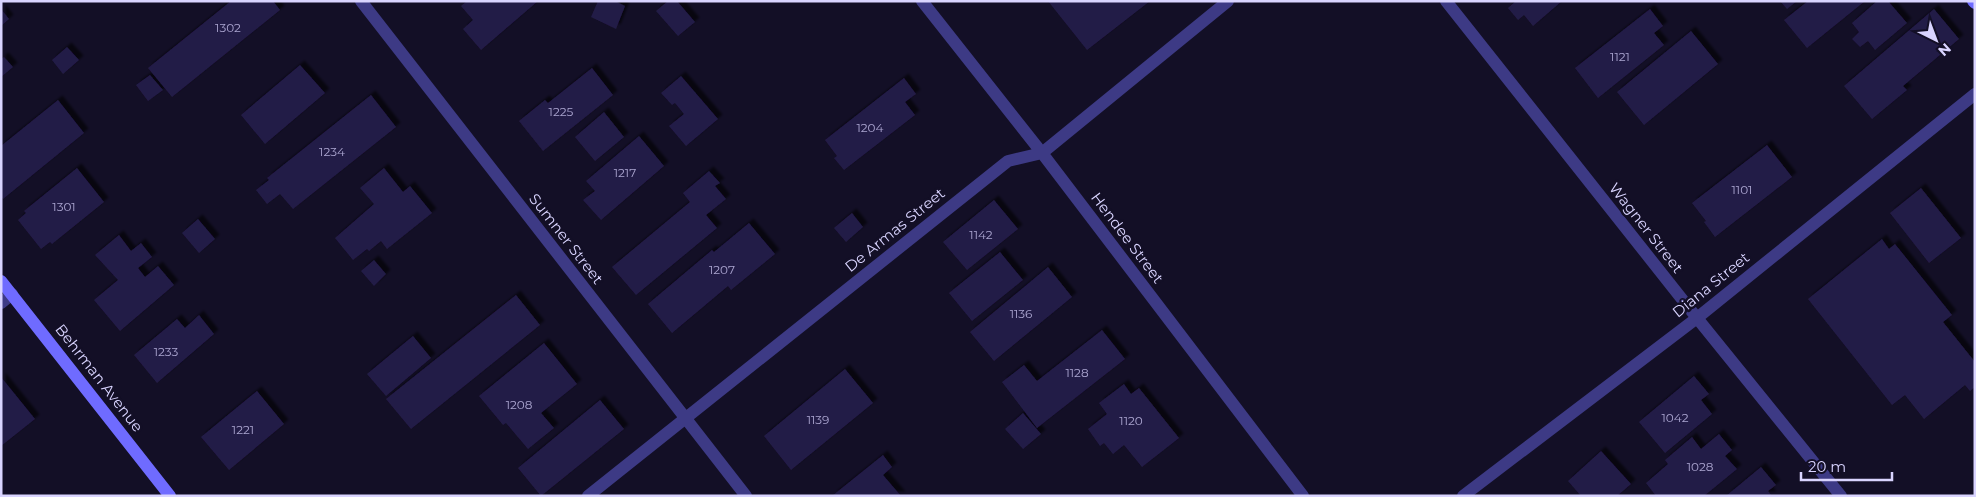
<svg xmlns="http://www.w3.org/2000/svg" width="1976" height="497" font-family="Montserrat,sans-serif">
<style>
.building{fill:#241b47;filter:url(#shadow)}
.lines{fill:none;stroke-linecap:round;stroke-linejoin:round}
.street{stroke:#3d3a85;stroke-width:12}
.secondary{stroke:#6f6bff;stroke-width:12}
.labels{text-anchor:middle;stroke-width:5;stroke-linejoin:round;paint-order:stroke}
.number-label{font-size:12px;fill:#aca6d1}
.street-label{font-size:15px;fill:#d9d4ff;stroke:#130f26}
</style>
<defs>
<filter id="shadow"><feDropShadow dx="4.5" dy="-4.5" stdDeviation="1" flood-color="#0009"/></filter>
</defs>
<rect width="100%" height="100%" fill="#130f26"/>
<path class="building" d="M231,1H273L280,10L172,97L148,68Z
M467,1H538L481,50L463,29L473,20L461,6Z
M598,1H615L625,6L616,29L591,17Z
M668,1H677L695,22L678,36L656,11Z
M1048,1H1150L1087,50Z
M1516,1H1562L1533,26L1524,15L1518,20L1508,8Z
M1780,1H1797L1787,9Z
M1808,1H1865L1807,48L1784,20Z
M1877,1H1888L1907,23L1875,50L1868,41L1860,47L1852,39L1859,32L1852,23Z
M1,9L9,19L1,26Z
M1650,9L1663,26L1654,33L1664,45L1598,98L1575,68Z
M1934,9L1959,39L1903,86L1907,90L1872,119L1844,86Z
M1691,31L1718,64L1644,125L1617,92Z
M67,47L79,60L63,74L52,60Z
M4,57L13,67L1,77V59Z
M300,65L325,93L265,144L241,115Z
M592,68L613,95L543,151L519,121L545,100L548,103Z
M150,75L163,90L148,101L136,85Z
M681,76L718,119L686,146L669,126L684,114L675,103L672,105L661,93Z
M904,78L916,94L905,102L915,115L844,170L834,158L837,156L825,140Z
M371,95L396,127L293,209L280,194L267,204L256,190L269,180L267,178Z
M58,100L84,133L3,199L1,196V146Z
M604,112L624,137L595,161L575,137Z
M639,136L664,166L601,220L583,200L595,191L586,181Z
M1767,145L1792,177L1715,237L1704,222L1706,221L1692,203Z
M77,168L104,202L52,244L50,242L41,249L18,220L26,213L24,211Z
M384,168L403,192L410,186L432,213L387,249L381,241L369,251L367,249L353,260L335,238L374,204L360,188Z
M709,171L720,183L715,186L726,199L706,215L717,228L636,295L612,267L690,202L683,193Z
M1921,188L1961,238L1929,263L1890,213Z
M994,200L1018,229L967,270L943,242Z
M852,213L863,227L846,242L834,228Z
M198,219L215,239L199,253L182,233Z
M749,223L775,254L731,290L728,286L672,333L648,304L712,250L714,252Z
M119,235L131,251L141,243L152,257L138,268L145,277L158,266L174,285L120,331L94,300L118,280L95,255Z
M1882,239L1889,249L1895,244L1952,315L1943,322L1975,362V387L1970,391L1965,385L1924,419L1905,395L1892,405L1808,299Z
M1000,252L1023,280L972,321L949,293Z
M374,260L386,274L374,286L361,271Z
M1048,267L1072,297L994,361L970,332Z
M516,295L540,325L411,429L386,399Z
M199,315L214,334L157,383L134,355L177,319L185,328Z
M1102,330L1125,359L1037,428L1002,382L1024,365L1037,381Z
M413,336L431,358L386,396L367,374Z
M544,343L577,384L541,413L554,428L528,449L506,423L503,425L479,396Z
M845,369L873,403L791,470L764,436Z
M1694,376L1709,394L1701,400L1712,414L1665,453L1639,422Z
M1,377L35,419L1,446Z
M1124,384L1131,394L1139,388L1179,438L1142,467L1124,445L1113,454L1104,443L1100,446L1088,429L1107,414L1099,403Z
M257,391L284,424L229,470L201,437Z
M600,400L624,429L541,496L518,468Z
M1023,413L1041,434L1023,449L1005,429Z
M1719,434L1732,450L1725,456L1737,469L1704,496H1656L1646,483L1668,464L1665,460L1692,437L1701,449Z
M1601,451L1631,484L1617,496H1581L1568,481Z
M883,455L892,467L883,475L901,496H832Z
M1761,467L1776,485L1768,491L1772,496H1726Z"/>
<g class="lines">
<path class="street" d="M361,1L746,496
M922,1L1042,153L1303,496
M1446,1L1697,318L1841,496
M1,303L12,294
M588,496L1008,161L1042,153L1228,1
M1463,496L1697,318L1975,94"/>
<path class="secondary" d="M1973,1L1975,3
M1,281L170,496"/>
</g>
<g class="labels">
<g class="number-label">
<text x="228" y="32">1302</text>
<text x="1620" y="61">1121</text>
<text x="561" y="116">1225</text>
<text x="870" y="132">1204</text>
<text x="332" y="156">1234</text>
<text x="625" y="177">1217</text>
<text x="1742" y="194">1101</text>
<text x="64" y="211">1301</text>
<text x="981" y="239">1142</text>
<text x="722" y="274">1207</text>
<text x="1021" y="318">1136</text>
<text x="166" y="356">1233</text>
<text x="1077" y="377">1128</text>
<text x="519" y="409">1208</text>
<text x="1675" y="422">1042</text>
<text x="818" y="424">1139</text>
<text x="1131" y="425">1120</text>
<text x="243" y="434">1221</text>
<text x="1700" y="471">1028</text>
</g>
<g class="street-label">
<text transform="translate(1646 228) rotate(52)" y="5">Wagner Street</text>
<text transform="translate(895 230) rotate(-39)" y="5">De Armas Street</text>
<text transform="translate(1127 238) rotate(53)" y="5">Hendee Street</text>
<text transform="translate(566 239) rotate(52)" y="5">Sumner Street</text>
<text transform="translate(1711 285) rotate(-39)" y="5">Diana Street</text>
<text transform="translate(99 378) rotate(52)" y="5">Behrman Avenue</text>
</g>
</g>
<rect width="1976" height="497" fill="none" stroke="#d9d4ff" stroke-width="5"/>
<g transform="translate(1936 40) rotate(138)" stroke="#130f26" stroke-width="4" paint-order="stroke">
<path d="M0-4L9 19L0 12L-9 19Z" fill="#d9d4ff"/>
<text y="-8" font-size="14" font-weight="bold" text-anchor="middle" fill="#d9d4ff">N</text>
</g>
<path d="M1801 472v8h91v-8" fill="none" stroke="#d9d4ff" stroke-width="2.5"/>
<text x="1808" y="472" font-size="15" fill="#d9d4ff" stroke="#130f26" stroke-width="4" paint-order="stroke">20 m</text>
</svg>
